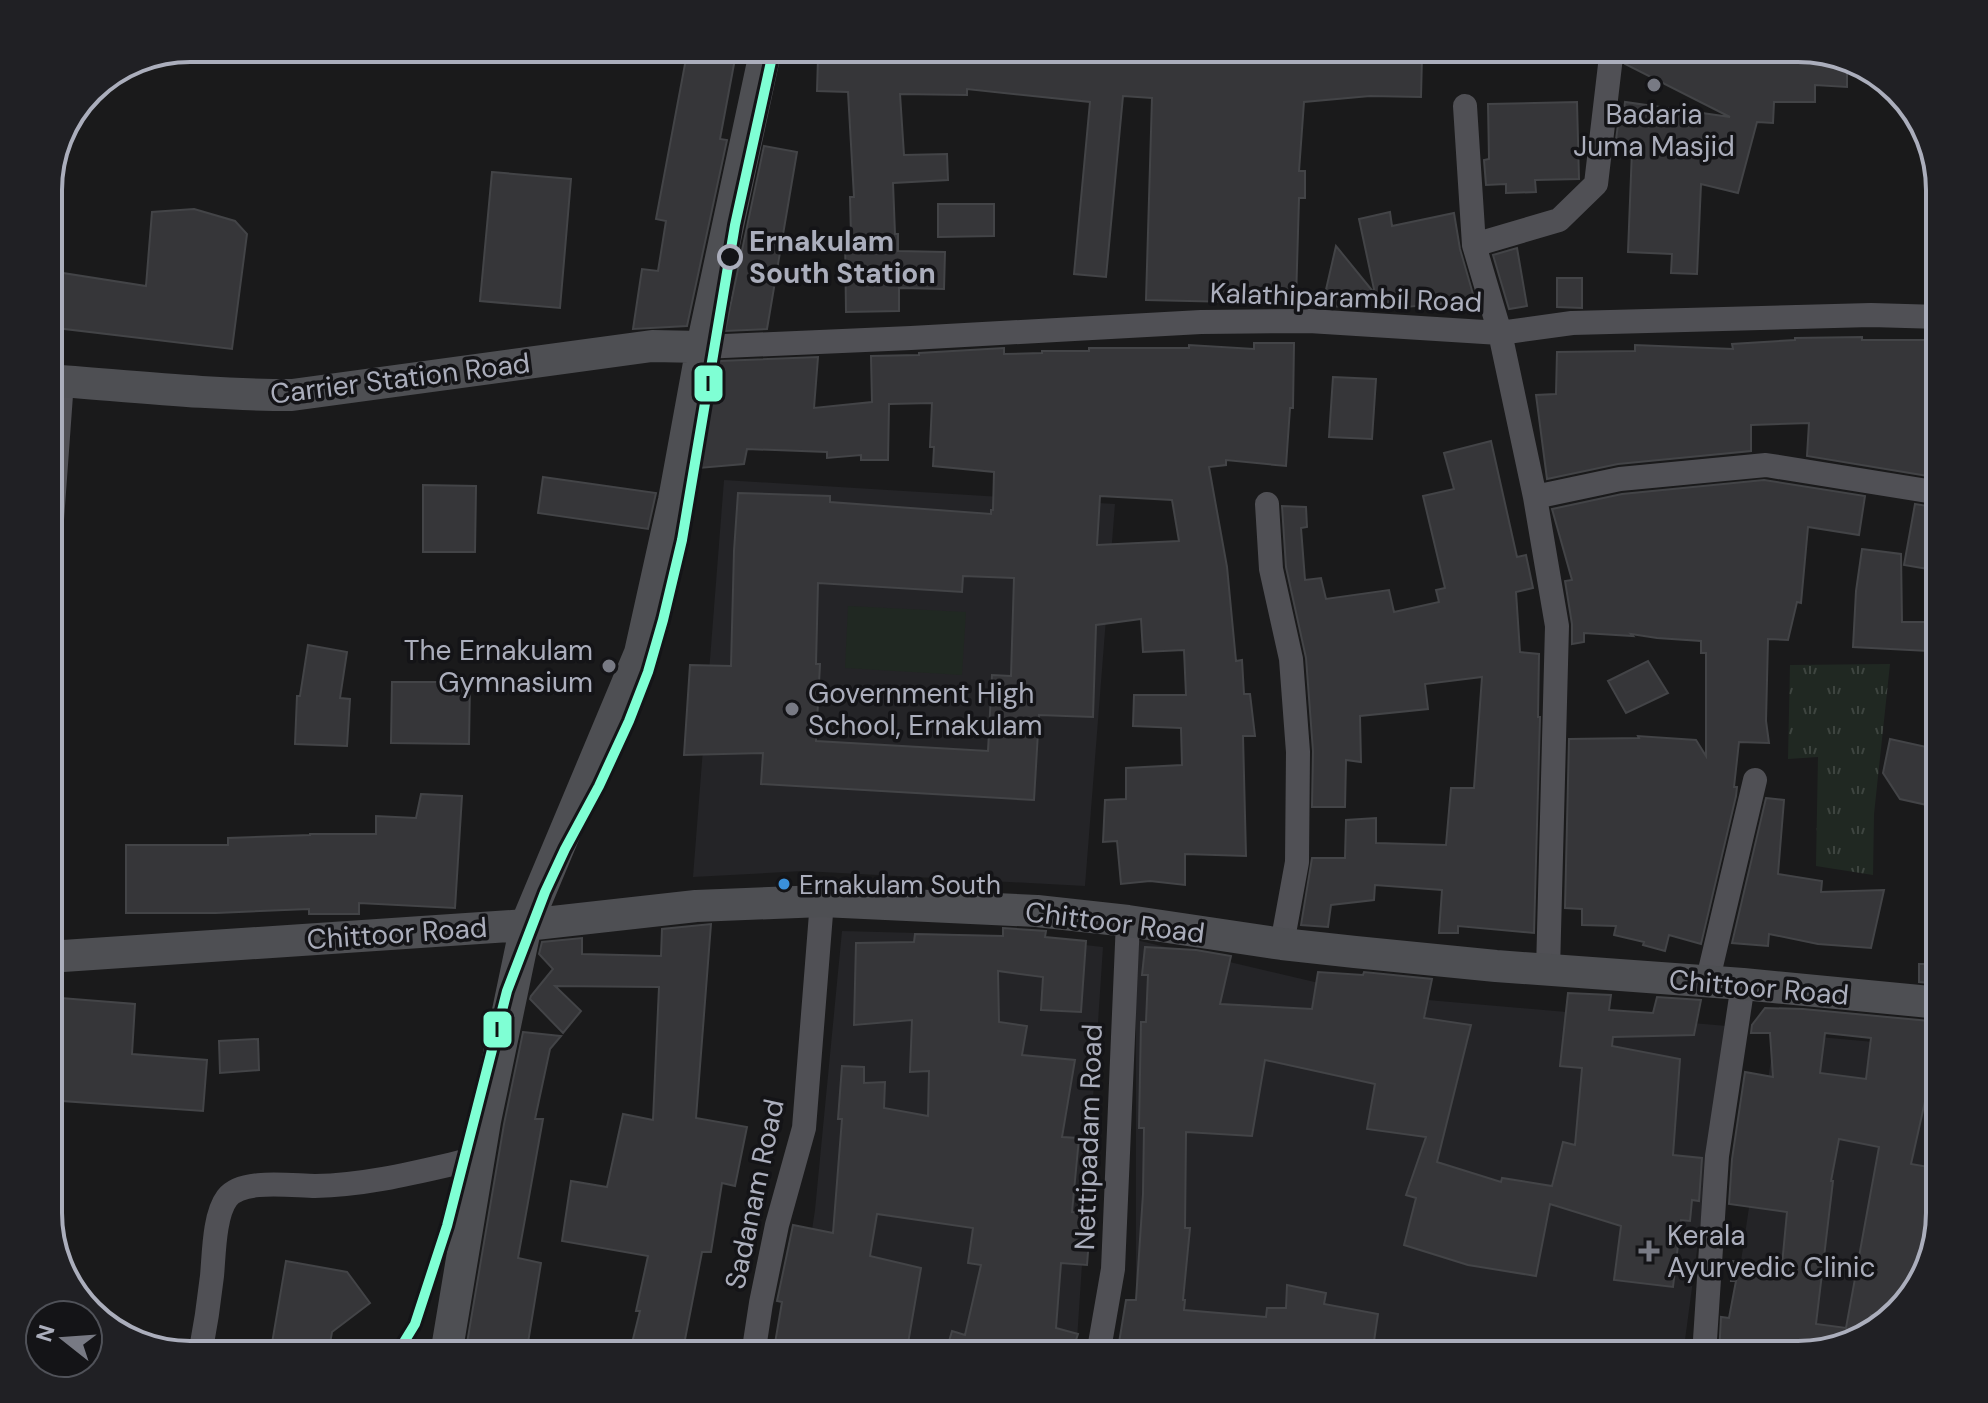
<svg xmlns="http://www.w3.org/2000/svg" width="1988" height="1403" font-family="'DM Sans',sans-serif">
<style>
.built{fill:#242427}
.grass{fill:url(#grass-tufts)}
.park{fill:#202822}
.building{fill:#363639;stroke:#434447;stroke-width:2;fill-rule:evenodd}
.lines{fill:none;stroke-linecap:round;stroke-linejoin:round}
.street{stroke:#505055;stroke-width:24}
.secondary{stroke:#4e4f53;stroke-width:32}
.metro-1-casing{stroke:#141417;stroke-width:16}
.metro-1{stroke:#7fffd4;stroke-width:10}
.poi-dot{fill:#787a84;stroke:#141417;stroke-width:3}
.stop-dot{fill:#141417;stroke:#abaebc;stroke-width:4}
.bus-dot{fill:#3a90db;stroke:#141417;stroke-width:3}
.labels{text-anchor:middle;stroke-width:7;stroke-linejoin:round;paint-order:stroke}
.bus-label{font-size:26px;fill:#abaebc;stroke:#141417;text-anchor:start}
.poi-label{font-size:28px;fill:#abaebc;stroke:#141417;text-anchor:start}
.stop-label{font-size:28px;font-weight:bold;fill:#abaebc;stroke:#141417;text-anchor:start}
.street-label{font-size:28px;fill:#abaebc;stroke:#141417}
.rim{fill:none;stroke:#abaebc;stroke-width:4}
.line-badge{stroke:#141417;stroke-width:3}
.pale-badge-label{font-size:22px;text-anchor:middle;font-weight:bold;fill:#111}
</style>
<defs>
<pattern id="grass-tufts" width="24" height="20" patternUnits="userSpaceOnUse" patternTransform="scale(2)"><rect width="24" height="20" fill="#202822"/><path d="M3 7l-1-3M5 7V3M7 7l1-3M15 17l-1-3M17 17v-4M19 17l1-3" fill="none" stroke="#3e4540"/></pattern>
</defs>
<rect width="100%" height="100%" fill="#1a1a1b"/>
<path class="built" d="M1939,185L1940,300L1927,299Z
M724,480L1115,504L1085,886L803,871L693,877Z
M842,931L992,935L1103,947L1076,1355H793L815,1210Z
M1136,940L1370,995L1727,1026L1683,1355H1136Z
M1775,1033L1940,1048V1214L1911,1299L1861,1340L1798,1355H1727Z"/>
<path class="grass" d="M1890,664L1874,814L1873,875L1816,866L1818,757L1788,759L1790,665Z"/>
<path class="park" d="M848,606L966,612L962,675L845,668Z"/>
<path class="building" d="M688,48H737L720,139L727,140L687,326L633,329L642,269L658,271L666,221L656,219Z
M1017,48H1364V55L1422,56L1421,97L1370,96L1304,102L1299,171H1305V198H1299L1296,300L1232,298V302L1146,300L1152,98L1123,96L1106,277L1074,274L1090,102L967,89V95L900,94L904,155L947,154L948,180L893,183L895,234H898V251L945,252L944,289L899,288V311L846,312L845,235H851L850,197H854L848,92L817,91L818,58L989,62L990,53L1016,55Z
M1627,48H1799L1847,65V87L1815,85V102H1774L1773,123L1757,122L1738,193L1701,184L1697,274L1671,273L1672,254L1628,252L1632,150L1615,147L1619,117L1623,118L1625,102L1730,117L1625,64Z
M1577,102L1579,179L1535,180L1536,192L1506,193V184L1486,185L1484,160L1489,159L1488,104Z
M764,146L797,152L767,329L725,331Z
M492,172L571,179L560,308L480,301Z
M938,204H994V236L938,237Z
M194,209L235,221L247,234L232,349L48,327L50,271L146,286L152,212Z
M1390,212L1392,226L1454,213L1460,249L1475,301L1405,307V304L1322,307L1336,246L1375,294L1359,219Z
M1517,248L1527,306L1509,309L1493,255Z
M1557,278H1582V308L1557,307Z
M1862,337V340H1935V398H1940V478L1807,456L1809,423L1751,425V451L1618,464L1547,479L1536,395L1556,394L1557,352L1635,351V345L1733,349L1732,344L1795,340V338Z
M1254,343H1294L1293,408H1290L1286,466L1226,460V465L1209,467L1227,567L1236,661L1242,660L1244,694H1250L1255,736H1243L1246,856L1185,854V885L1150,881L1121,884L1117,841L1103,842L1105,800L1126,799V768L1182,765L1181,728L1133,726L1134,695H1186L1184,650L1143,652L1141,619L1096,625L1093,717L1039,715L1034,800L761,784L763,753L684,755L690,665L731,666L734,551L738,493L830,496V502L991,514V510H993L994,472L933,466L934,447H930L932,403L889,404L888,460H861V455L827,458V452L747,449L744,464L699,468L719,361L818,357L814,408L872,402L871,356L919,355V353L1004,348V354L1042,353V351H1089V348H1189V345L1254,349ZM1100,496L1172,500L1179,541L1097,545ZM963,576L1014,578L1011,676L992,675L988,751L816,741L820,664H816L818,583L962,592Z
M1333,377L1376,379L1372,439L1329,437Z
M1491,441L1517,557L1526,555L1533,588L1516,592L1520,652L1539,654L1538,717H1540L1534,933L1458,926V933H1439L1442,890L1375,885L1374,900L1331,905L1328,927L1301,925L1312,858H1345L1346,820L1376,818V843L1446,845L1451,788H1474L1482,677L1425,684L1428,709L1360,716L1361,762L1346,760L1345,807H1312L1313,751L1306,658L1286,567L1282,506L1306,507L1307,527L1301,528L1305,580L1321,578L1326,599L1389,590L1394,612L1439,602L1436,590L1445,588L1423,496L1454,489L1444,453Z
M543,477L656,493L648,529L538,513Z
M1764,480L1865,496L1859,535L1808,527L1801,603L1797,602L1788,640L1768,639L1766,721L1769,743L1739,742L1734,787H1737L1736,796L1701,944L1669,935L1665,951L1643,945L1644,942L1614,935L1616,926L1582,925V909L1565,908L1569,739L1639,738L1638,736L1696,740L1706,756V653H1701V641L1657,638L1631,634L1633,636L1584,633V642L1572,644V624L1565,581L1572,580L1552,509L1622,494Z
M423,485L476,486L475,552H423Z
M1915,504L1940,508V571L1904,565Z
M1862,549L1901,554L1902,622H1931L1928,651L1853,647L1856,591Z
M308,645L347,652L340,698L350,699L347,746L295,744L297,696H300Z
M1648,661L1668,693L1626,713L1608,681Z
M392,682H470L469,744L391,743Z
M1890,739L1940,750V808L1900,799L1883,773Z
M421,794L462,796L455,908L359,903V914H309V909L216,913H126V845H228V838L310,835V834H376V816L416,818Z
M1766,798L1784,800L1778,874L1822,881L1821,892L1884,890L1871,948L1818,944L1769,934L1768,946L1732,943Z
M711,924L696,1118L747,1127L735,1186L722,1183L711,1252H702L682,1355H629L640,1311H636L648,1256L562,1241L571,1181L607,1187L623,1114L653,1120L659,987L555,986L581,1011L563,1033L530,999L531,996L553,969L539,954L542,942L582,938V954L661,956L662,929Z
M1003,928L1046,931L1045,937L1086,941L1081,1012L1041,1010L1043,977L998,971L999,1022L1027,1026L1022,1055L1075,1060L1062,1137L1079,1138L1072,1212L1091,1213L1087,1265L1061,1263L1056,1328L1078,1334L1071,1355H945L952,1331L965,1335L981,1265L968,1263L973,1228L877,1214L870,1256L921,1268L906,1355H773L782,1302L777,1301L793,1225L833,1233L842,1119H838L842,1066L864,1067V1083L885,1082L884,1108L928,1116L929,1071L910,1072L912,1020L854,1025L856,943L914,942L915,934L1003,936Z
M1145,947L1196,950L1231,956L1220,1004L1312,1009L1318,972L1363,975L1364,972L1432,979L1424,1018L1471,1025L1437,1162L1501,1182L1502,1178L1552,1186L1563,1142L1575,1145L1582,1068L1560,1066L1568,993L1611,995L1609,1010L1653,1013L1657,997L1701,1000L1694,1035L1613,1037L1612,1046L1680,1059L1673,1155L1702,1158L1699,1201L1692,1200L1690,1221L1681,1220L1673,1287L1614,1280L1621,1226L1550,1204L1536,1276L1468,1265L1404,1245L1416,1198L1406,1195L1426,1137L1367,1129L1375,1084L1265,1060L1252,1136L1186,1132L1185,1228H1190L1183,1300H1185L1184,1310L1266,1317L1267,1308H1286L1287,1285L1326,1293L1324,1304L1378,1314L1372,1355H1117L1126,1300H1136L1143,1194L1144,1128H1139L1141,1022H1146L1148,975H1142Z
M1919,964H1940V984L1919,982Z
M48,997L135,1004L132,1054L207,1060L203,1111L48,1100Z
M1765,1008L1803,1009L1940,1022V1037L1929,1097H1926L1911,1164L1940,1169V1214L1911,1299L1888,1318L1871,1315L1867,1332H1871L1861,1340L1798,1355H1719L1721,1317L1729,1318L1736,1281H1731L1733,1261L1782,1265L1787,1212L1729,1204L1732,1159L1745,1072L1773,1077L1770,1033H1751L1752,1025ZM1825,1033L1871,1038L1866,1079L1820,1073ZM1839,1139L1879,1147L1846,1328L1816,1324L1833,1181H1831Z
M523,1032L561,1036L550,1049L535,1119H543L518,1258L541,1263L526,1355H465L504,1124Z
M258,1039L259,1070L220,1073L219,1041Z
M286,1261L347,1272L370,1303L332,1332L328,1355H270Z"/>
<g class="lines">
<path class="street" d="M1465,106L1474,245
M702,347L911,338L1201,322L1309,321L1500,333L1572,323L1871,315L1940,317
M1535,497L1620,479L1766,465L1940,493
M1267,504L1271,569L1291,659L1298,752L1297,862L1282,944
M48,575L62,381
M1548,970L1557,626L1535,497L1500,333L1474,245L1559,220L1596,184L1612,48
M1707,983L1755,780
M200,1355C205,1329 209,1303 212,1276C214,1255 214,1215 227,1198C242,1178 293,1186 315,1186C371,1185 425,1170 479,1158
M753,1355L761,1303L777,1225L804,1128L822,901
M1098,1355L1113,1269L1128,921
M1704,1355L1717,1156L1743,984"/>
<path class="secondary" d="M48,380C130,386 210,395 292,395L652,346L702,347
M48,957L526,925L696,906L822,901L1037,911L1128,921L1282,944L1355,952L1496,966L1743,984L1940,1003
M446,1355L485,1121L526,925L640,653L674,500L702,347L766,48"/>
<defs>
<path id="metro-1" d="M396,1355L415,1324L447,1226L507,991L545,892L565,849L599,786L629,721L648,672L663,620L682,540L735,225L774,48"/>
</defs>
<use href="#metro-1" class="metro-1-casing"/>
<use href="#metro-1" class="metro-1"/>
</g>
<g class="poi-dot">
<circle cx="1654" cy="85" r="8"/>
<circle cx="609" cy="666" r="8"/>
<circle cx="792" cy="709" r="8"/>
<path d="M1645 1239h8v8h8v8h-8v8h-8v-8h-8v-8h8z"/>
</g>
<circle class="stop-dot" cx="730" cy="257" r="11"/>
<circle class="bus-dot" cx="784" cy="884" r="7"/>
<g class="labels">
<g class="bus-label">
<text x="799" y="894">Ernakulam South</text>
</g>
<g class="poi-label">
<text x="1654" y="124" text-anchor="middle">Badaria<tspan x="1654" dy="32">Juma Masjid</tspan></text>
<text x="593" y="660" text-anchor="end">The Ernakulam<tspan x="593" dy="32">Gymnasium</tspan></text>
<text x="808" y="703">Government High<tspan x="808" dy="32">School, Ernakulam</tspan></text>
<text x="1667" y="1245">Kerala<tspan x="1667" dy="32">Ayurvedic Clinic</tspan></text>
</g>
<g class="stop-label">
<text x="749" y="251">Ernakulam<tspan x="749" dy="32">South Station</tspan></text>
</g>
<g class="street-label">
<text transform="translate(1346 297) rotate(2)" y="10">Kalathiparambil Road</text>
<text transform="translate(400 378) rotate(-7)" y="10">Carrier Station Road</text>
<text transform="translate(1115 922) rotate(7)" y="10">Chittoor Road</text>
<text transform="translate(397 933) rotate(-4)" y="10">Chittoor Road</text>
<text transform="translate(1759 987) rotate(5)" y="10">Chittoor Road</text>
<text transform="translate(1088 1137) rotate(-88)" y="10">Nettipadam Road</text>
<text transform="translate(754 1194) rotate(-78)" y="10">Sadanam Road</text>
</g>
</g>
<path d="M0 0H1988V1403H0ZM190 62H1798A128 128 0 0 1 1926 190V1213A128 128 0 0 1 1798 1341H190A128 128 0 0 1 62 1213V190A128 128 0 0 1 190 62Z" fill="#202024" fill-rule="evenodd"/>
<path class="rim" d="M190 62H1798A128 128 0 0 1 1926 190V1213A128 128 0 0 1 1798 1341H190A128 128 0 0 1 62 1213V190A128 128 0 0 1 190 62Z"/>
<g class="line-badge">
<rect x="693" y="364" width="31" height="39" rx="8" fill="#7fffd4"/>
<rect x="482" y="1010" width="31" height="39" rx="8" fill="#7fffd4"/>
</g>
<g class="pale-badge-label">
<text x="708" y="391">I</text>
<text x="497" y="1037">I</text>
</g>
<g transform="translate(64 1339) rotate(287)"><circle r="38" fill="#141417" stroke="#505259" stroke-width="2"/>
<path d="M0-6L14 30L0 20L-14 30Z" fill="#787a84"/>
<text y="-12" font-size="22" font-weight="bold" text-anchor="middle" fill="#abaebc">N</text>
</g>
</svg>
